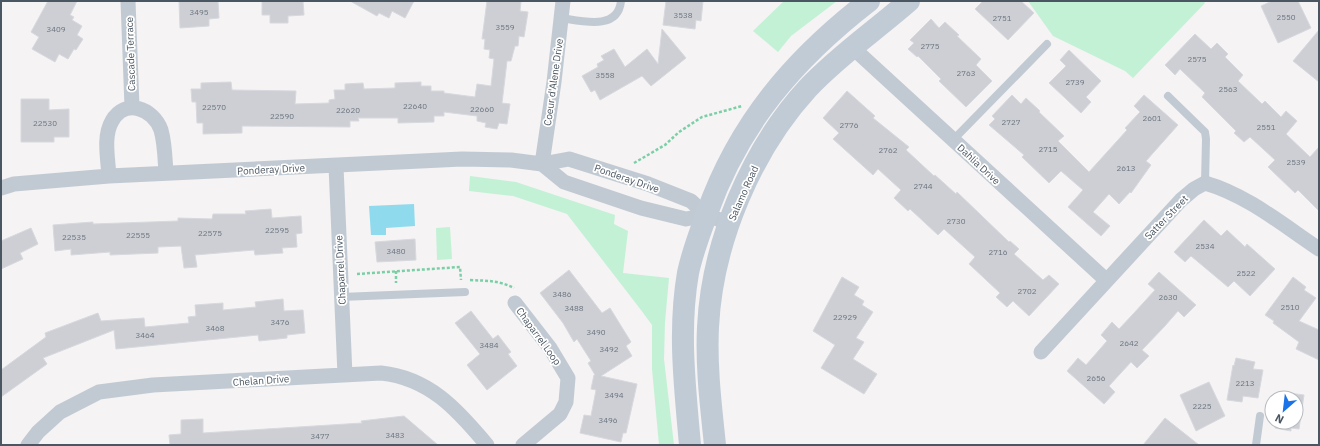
<svg xmlns="http://www.w3.org/2000/svg" width="1320" height="446" font-family="'IBM Plex Sans',sans-serif">
<style>
.green{fill:#c3f1d5}
.water{fill:#90daee}
.building{fill:#cdcfd5;stroke:#d7d9de}
.lines{fill:none;stroke-linecap:round;stroke-linejoin:round}
.path{stroke:#7ad0a6;stroke-width:2.5;stroke-dasharray:3 2;stroke-linecap:butt}
.service{stroke:#c1cad2;stroke-width:8}
.minor{stroke:#c1cad2;stroke-width:15}
.secondary{stroke:#c1cbd6;stroke-width:22}
.labels{text-anchor:middle;stroke-width:3.5;stroke-linejoin:round;paint-order:stroke}
.number-label{font-size:8px;fill:#6b747e}
.street-label{font-size:10px;fill:#4a5661;stroke:#fff}
</style>
<rect width="100%" height="100%" fill="#f5f3f3"/>
<path class="green" d="M784,1H837L791,36L778,52L753,31Z
M1028,1H1203L1205,3L1133,78L1125,71L1053,36Z
M470,176L516,182L615,215L614,224L628,231L623,273L669,278L665,322L664,359L674,445H659L652,369V325L641,310L567,214L513,196L469,191Z
M450,227L452,259L437,260L436,228Z"/>
<path class="water" d="M414,204L415,226L386,228V235H371L369,206Z"/>
<path class="building" d="M48,1H77L70,15L74,17L72,20L82,26L77,35L83,39L76,50L74,49L68,59L59,54L55,62L32,49L39,37L31,32Z
M179,1H218L219,18L209,19V26L180,28Z
M262,1H303L304,15L288,16V23H270V15H262Z
M350,1H414L405,18L392,11L389,18L379,13L377,16Z
M487,1H521L520,11L528,12L524,37L519,36L518,46H515L511,61H507L502,103L510,104L507,124L499,123L497,129L485,127L486,123L477,121V116L444,112V116H434V122L398,123V118H358L359,121H350V127L242,126V133L203,134V123H197L196,102H192L191,89H201V83L231,82L232,90L296,91L295,104L329,103V100L335,99L334,90H345V84L363,83L364,89L395,88V83L421,82V86H431V91H444V93L475,97L477,84L491,86L494,59L489,58L490,50L484,49L485,39H482Z
M666,1H703L701,21L696,20L695,29L663,25Z
M983,1H1021L1034,13L1008,40L975,9Z
M1272,1H1298L1311,28L1278,43L1261,6Z
M931,19L939,28L945,22L959,35L957,36L981,59L976,65L992,81L966,107L939,81L941,79L918,56L917,57L908,49L914,43L910,40Z
M662,29L686,58L651,86L642,76L600,100L595,90L591,92L582,76L598,67L597,64L604,60L601,56L614,49L625,67L647,49L658,64Z
M1319,30V82L1293,61Z
M1195,34L1211,49L1217,43L1228,54L1225,57L1243,75L1238,81L1262,104L1265,101L1281,117L1286,111L1297,121L1286,134L1310,157L1319,147V211L1298,190L1295,193L1268,167L1275,160L1250,137L1244,142L1234,133L1236,131L1202,97L1205,93L1180,69L1175,75L1165,65Z
M1069,50L1101,81L1086,97L1091,102L1081,113L1049,83L1066,66L1060,60Z
M847,91L875,116L873,118L909,147L906,150L934,176L935,175L956,194L957,192L1009,242L1010,241L1019,249L1014,254L1043,280L1049,275L1059,284L1029,316L1013,301L1007,307L996,297L1000,293L969,264L975,257L944,229L938,235L910,209L908,211L894,198L901,190L878,169L873,175L833,139L839,133L823,118Z
M1012,95L1021,104L1026,98L1040,111L1039,112L1064,136L1058,141L1089,172L1127,130L1125,128L1140,112L1134,106L1144,95L1178,125L1146,161L1151,165L1131,193L1130,192L1119,204L1109,194L1093,212L1110,226L1101,236L1068,207L1083,190L1061,171L1049,183L1022,157L1024,155L989,125L995,119L992,116Z
M21,99H49V110L69,109V137H54V142H21Z
M271,209L272,218L301,216L302,233L296,234L297,247L282,248L283,253L255,255L254,250L195,255L197,267L184,268L181,246L158,247V253L110,255V252L71,255V249L55,251L53,225L93,222V224L178,221V218L212,219L213,214H246L245,211Z
M1204,220L1221,236L1227,230L1245,247L1247,244L1275,269L1250,296L1234,281L1228,287L1191,256L1185,262L1174,252Z
M31,228L38,244L20,253L23,259L1,269V241Z
M415,239L416,260L377,262L375,242Z
M569,270L602,313L610,308L631,342L626,346L632,356L601,376L637,384L626,433H623L621,442L580,433L584,415L591,416L596,390L591,389L594,375H595L588,363L591,361L577,339L574,342L563,323L540,293Z
M1159,272L1196,305L1184,317L1178,311L1164,327L1142,350L1149,356L1137,368L1131,362L1109,386L1115,392L1104,404L1067,371L1078,358L1086,365L1107,341L1101,335L1112,322L1119,329L1134,313L1155,290L1148,284Z
M842,277L859,287L854,295L864,301L862,305L873,312L856,338L864,342L853,359L877,374L864,394L821,368L835,345L813,331Z
M1293,277L1306,287L1304,290L1316,298L1299,321L1319,330V360L1296,349L1299,342L1273,323L1274,321L1265,315Z
M283,299L284,311L303,310L305,333L287,335V338L259,341L258,335L116,349L114,330L43,358L47,364L1,397V370L46,337L45,333L98,313L101,321L144,318L145,327L189,323L188,317L196,316L195,305L223,303V310L256,307L255,302Z
M471,311L493,339L498,335L511,352L508,354L517,366L487,390L467,365L480,354L455,323Z
M1236,358L1255,362L1253,369L1263,370L1258,398L1243,396L1242,402L1227,400L1233,365L1234,366Z
M1209,382L1225,416L1196,431L1180,395Z
M1281,392L1304,395L1299,429L1291,428V431L1275,428L1276,422H1296V398H1280Z
M404,416L438,445H170L169,435L181,434V420L203,419V433L362,423L361,421Z
M1165,418L1199,445H1143Z"/>
<g class="lines">
<path class="path" d="M634,163L665,145L679,132L702,117L742,106
M396,271V283
M357,274L460,267L461,280
M470,280C487,281 498,280 514,288"/>
<path class="service" d="M561,18C582,21 618,31 621,1
M1168,96L1205,132L1206,139L1205,183
M953,140L1047,44
M341,297L465,292
M1256,445L1260,416"/>
<path class="minor" d="M128,1L132,107
M852,47L1106,280
M542,164L564,182L641,208L686,219L706,215
M542,164L554,82L563,1
M336,166L345,375
M109,176C108,159 103,136 112,121C125,98 153,108 161,130C165,144 165,160 166,173
M1,188L14,184L109,176L462,159L511,160L542,164L569,159L648,184L691,201L706,215L729,223
M515,303L550,348L568,378L566,402L560,414L523,445
M1041,352L1181,200L1194,189L1205,183C1247,195 1283,225 1319,249
M28,445L38,432L60,412L99,392L153,385L381,373C429,378 457,409 487,445"/>
<path class="secondary" d="M690,445C685,388 678,330 688,273C692,253 700,233 707,213C739,123 794,59 869,1
M715,445C711,406 706,367 708,327C712,243 751,150 808,88C839,55 876,30 909,1"/>
</g>
<g class="labels">
<g class="number-label">
<text x="199" y="15">3495</text>
<text x="683" y="18">3538</text>
<text x="1286" y="20">2550</text>
<text x="1002" y="21">2751</text>
<text x="505" y="30">3559</text>
<text x="56" y="32">3409</text>
<text x="930" y="49">2775</text>
<text x="1197" y="62">2575</text>
<text x="966" y="76">2763</text>
<text x="605" y="78">3558</text>
<text x="1075" y="85">2739</text>
<text x="1228" y="92">2563</text>
<text x="415" y="109">22640</text>
<text x="214" y="110">22570</text>
<text x="482" y="112">22660</text>
<text x="348" y="113">22620</text>
<text x="282" y="119">22590</text>
<text x="1152" y="121">2601</text>
<text x="1011" y="125">2727</text>
<text x="45" y="126">22530</text>
<text x="849" y="128">2776</text>
<text x="1266" y="130">2551</text>
<text x="1048" y="152">2715</text>
<text x="888" y="153">2762</text>
<text x="1296" y="165">2539</text>
<text x="1126" y="171">2613</text>
<text x="923" y="189">2744</text>
<text x="956" y="224">2730</text>
<text x="277" y="233">22595</text>
<text x="210" y="236">22575</text>
<text x="138" y="238">22555</text>
<text x="74" y="240">22535</text>
<text x="1205" y="249">2534</text>
<text x="396" y="254">3480</text>
<text x="998" y="255">2716</text>
<text x="1246" y="276">2522</text>
<text x="1027" y="294">2702</text>
<text x="562" y="297">3486</text>
<text x="1168" y="300">2630</text>
<text x="1290" y="310">2510</text>
<text x="574" y="311">3488</text>
<text x="845" y="320">22929</text>
<text x="280" y="325">3476</text>
<text x="215" y="331">3468</text>
<text x="596" y="335">3490</text>
<text x="145" y="338">3464</text>
<text x="1129" y="346">2642</text>
<text x="489" y="348">3484</text>
<text x="609" y="352">3492</text>
<text x="1096" y="381">2656</text>
<text x="1245" y="386">2213</text>
<text x="614" y="398">3494</text>
<text x="1202" y="409">2225</text>
<text x="608" y="423">3496</text>
<text x="395" y="438">3483</text>
<text x="320" y="439">3477</text>
</g>
<g class="street-label">
<text transform="translate(130 54) rotate(-92)" y="4">Cascade Terrace</text>
<text transform="translate(553 82) rotate(-82)" y="4">Coeur d'Alene Drive</text>
<text transform="translate(979 164) rotate(43)" y="4">Dahlia Drive</text>
<text transform="translate(271 169) rotate(-3)" y="4">Ponderay Drive</text>
<text transform="translate(627 178) rotate(19)" y="4">Ponderay Drive</text>
<text transform="translate(743 193) rotate(-66)" y="4">Salamo Road</text>
<text transform="translate(1166 217) rotate(-46)" y="4">Satter Street</text>
<text transform="translate(340 270) rotate(-93)" y="4">Chaparrel Drive</text>
<text transform="translate(539 336) rotate(54)" y="4">Chaparrel Loop</text>
<text transform="translate(261 380) rotate(-4)" y="4">Chelan Drive</text>
</g>
</g>
<rect width="1320" height="446" fill="none" stroke="#4a5661" stroke-width="4"/>
<g transform="translate(1284 410) rotate(208)"><circle r="19" fill="#ffffff" stroke="#b7bbc0"/>
<path d="M0-3L7 15L0 10L-7 15Z" fill="#1a73e8"/>
<text y="-6" font-size="11" font-weight="bold" text-anchor="middle" fill="#4a5661">N</text>
</g>
</svg>
